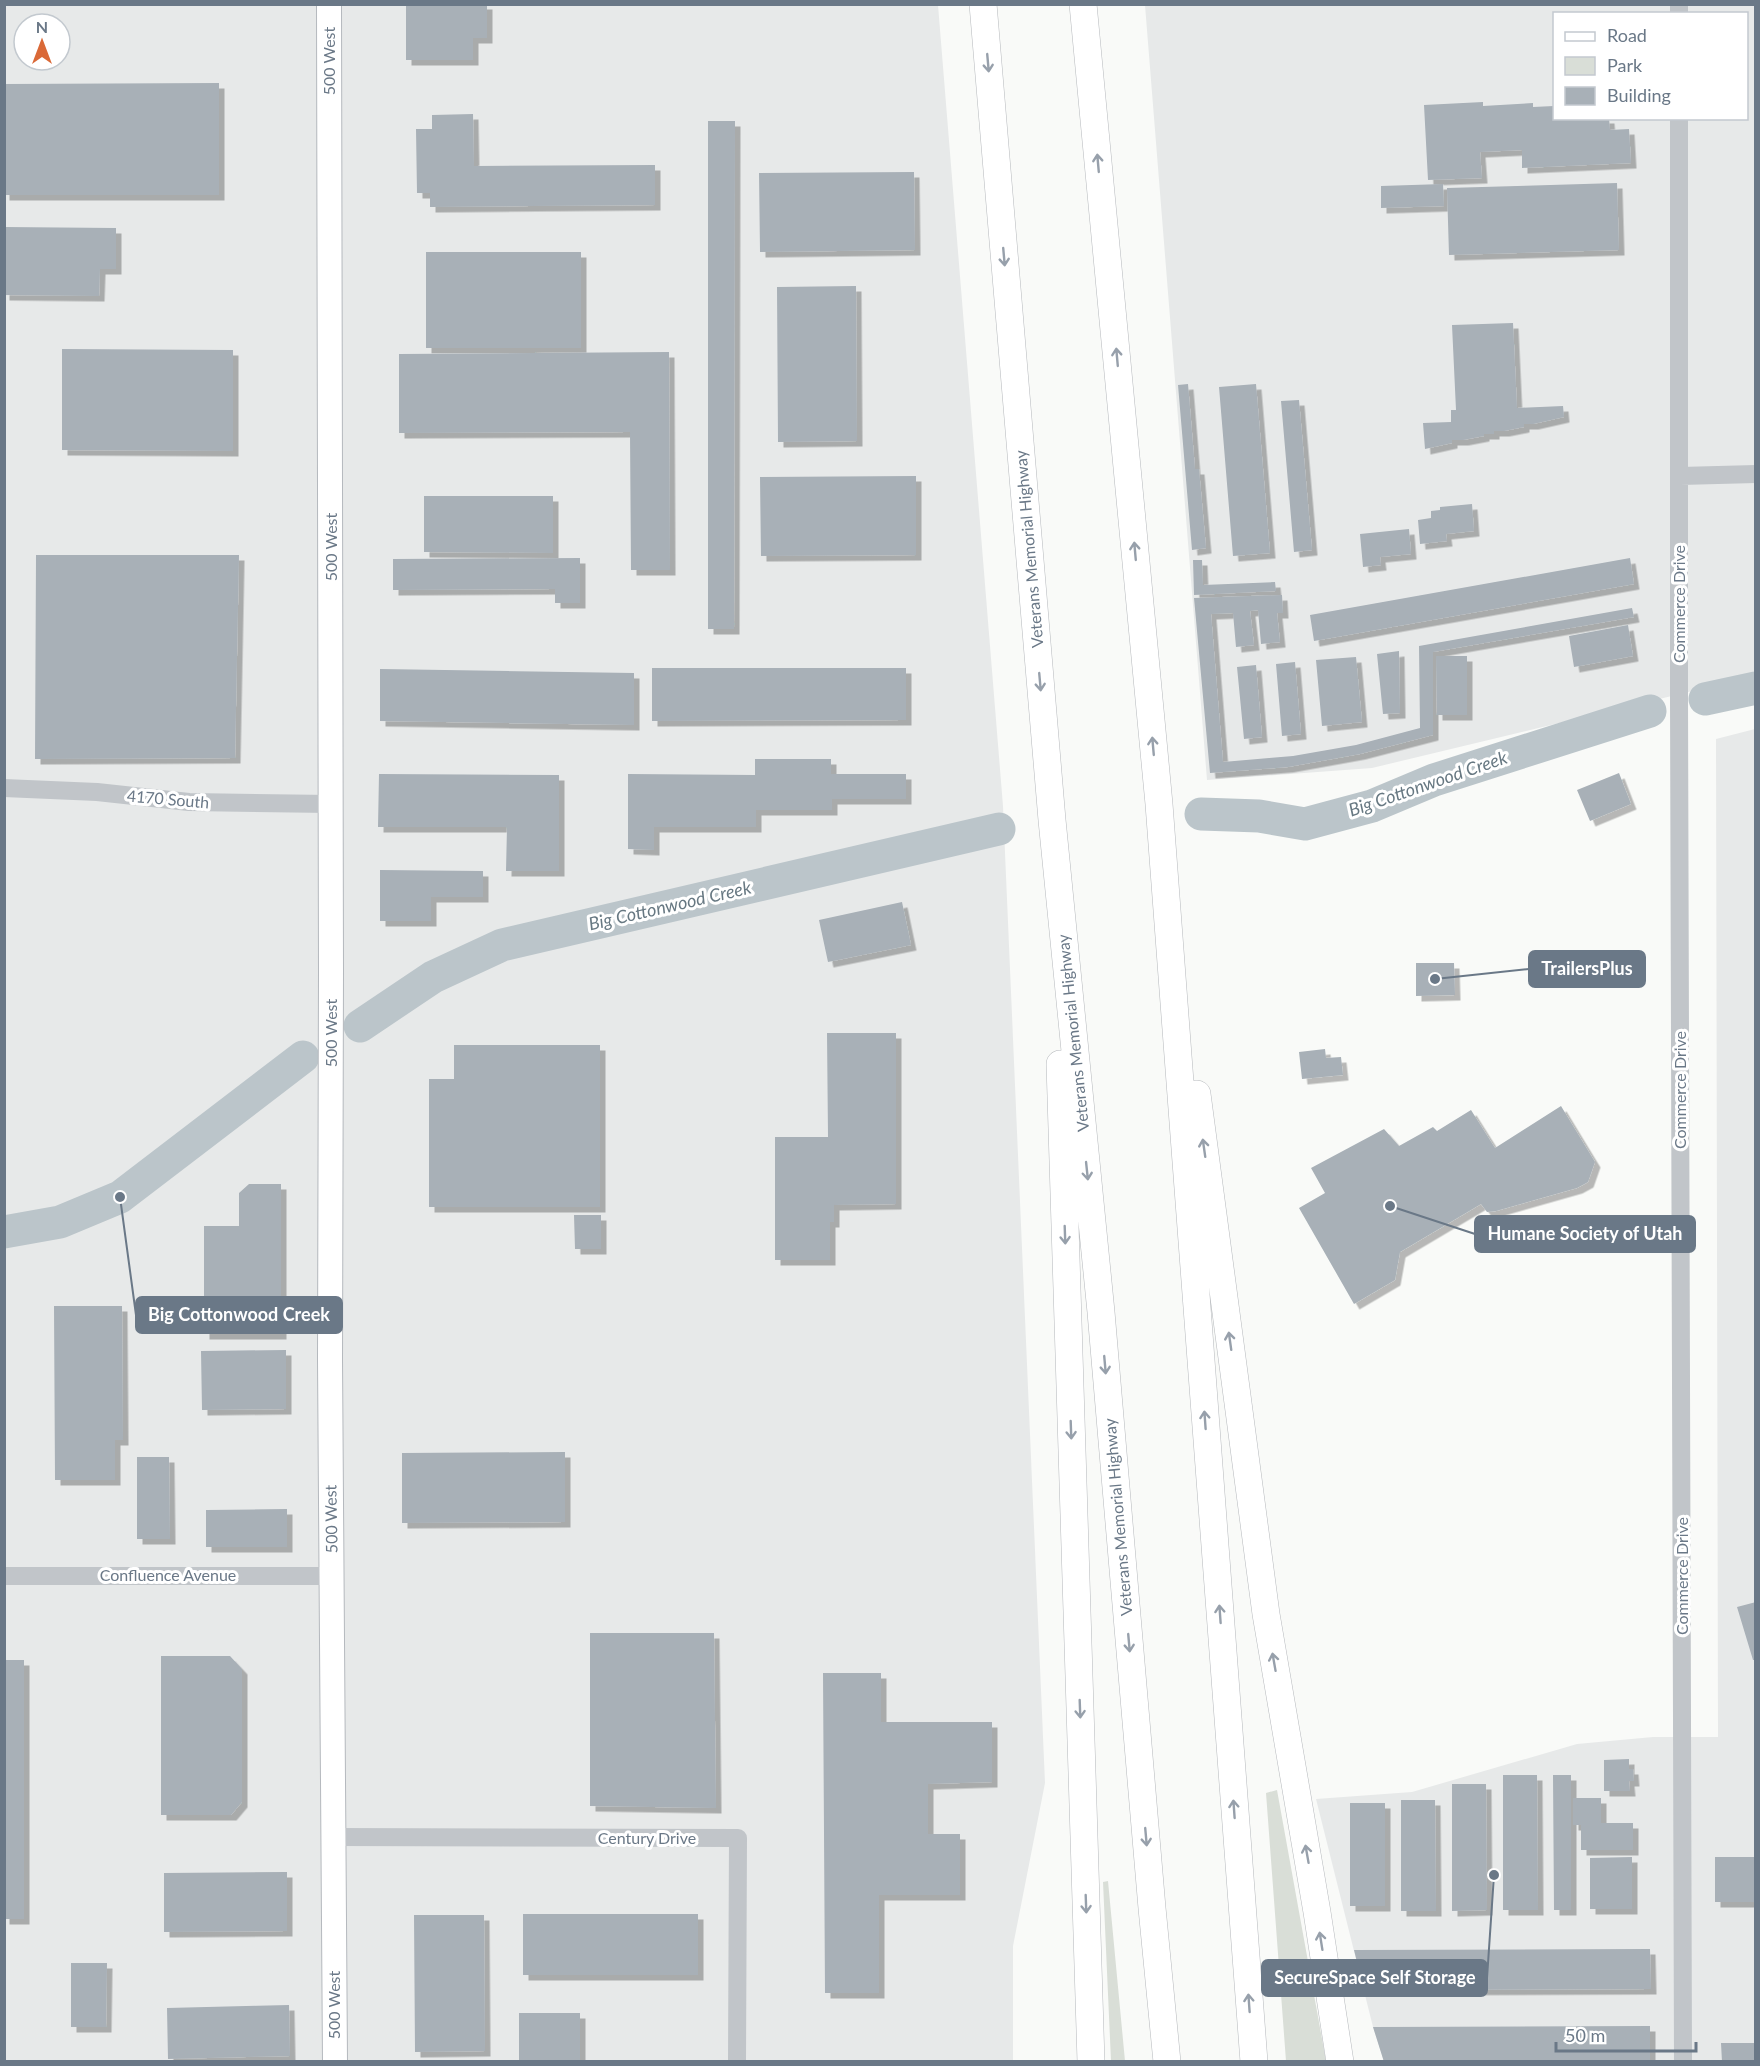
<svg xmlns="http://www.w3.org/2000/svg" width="1760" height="2066" font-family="Lato,sans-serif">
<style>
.built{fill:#e7e9e9;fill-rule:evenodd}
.green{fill:#d9ded7}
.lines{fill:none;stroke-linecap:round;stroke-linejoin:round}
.river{stroke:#bbc5ca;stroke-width:33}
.building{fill:#a8b0b7;filter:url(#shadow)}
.major-casing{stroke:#b5b9be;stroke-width:26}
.highway-casing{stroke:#b5b8bc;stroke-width:28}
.minor{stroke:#c1c5c9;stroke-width:18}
.major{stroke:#fff;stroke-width:24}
.highway{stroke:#fff;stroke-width:27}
.oneway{stroke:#97a0ab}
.labels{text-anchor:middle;stroke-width:6;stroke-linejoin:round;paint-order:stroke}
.street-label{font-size:16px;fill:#6a7887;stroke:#fff}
.water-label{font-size:18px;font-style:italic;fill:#677882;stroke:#fff}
.leader{fill:none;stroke:#6a7887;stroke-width:2}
.callout-dot{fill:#6a7887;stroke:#fff;stroke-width:2}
.callout{fill:#6a7887;stroke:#6a7887;stroke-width:2}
.callout-label{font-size:18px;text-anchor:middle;font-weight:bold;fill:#fff}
</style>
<defs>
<filter id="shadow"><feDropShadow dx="5.5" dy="5.5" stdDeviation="0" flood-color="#0004"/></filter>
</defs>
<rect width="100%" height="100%" fill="#f9faf8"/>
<path class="built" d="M5,5H938L1003,806L1045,1783L1013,1946V2061L5,2062ZM24,24H60V60H24Z
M1145,5H1755V676L1372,768L1207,780ZM1554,14H1746V118H1554Z
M1755,729V2061H1384L1373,2027L1316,1799L1412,1792L1577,1744L1653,1737H1718L1716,739Z"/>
<path class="green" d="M1277,1790L1326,2061H1286L1266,1793Z
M1108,1881L1125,2061H1111L1103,1882Z"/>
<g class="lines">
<path class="river" d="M1705,699L1756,688
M1201,814L1259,816L1305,824L1372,806L1434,780L1650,711
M360,1026L433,977L502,945L999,829
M4,1232L60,1222L120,1197L303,1057"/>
</g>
<path class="building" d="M406,4H487V38H473V60H406Z
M219,83V195H4V84Z
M1483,102V106L1533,103V107L1554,106V118H1609L1610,130L1629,129L1631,163L1522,168V150L1480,152L1482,178L1428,180L1424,105Z
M473,114L474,166L655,165V205L430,207V193H417L416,129H432V115Z
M708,121H735L734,629H708Z
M914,172L915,250L760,252L759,173Z
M1617,183L1619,250L1449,255L1447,188Z
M1443,184L1444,206L1381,208V186Z
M4,227L116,228V269H100L99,296L4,295Z
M426,252H581V348H426Z
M856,286L857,441L778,442L777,287Z
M1513,323L1517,408L1563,406L1564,417L1533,424H1524V427L1504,431H1494V434H1484V436L1463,440H1452V443L1425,449L1423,423L1451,422V410H1456L1452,325Z
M62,349L233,350V451L62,450Z
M669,352L670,570H631L630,432L399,433V354Z
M1188,384L1195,469H1199L1206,548L1192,550L1178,385Z
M1256,384L1270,553L1233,556L1219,387Z
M1299,400L1312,550L1294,552L1281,401Z
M916,476V555L761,556L760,477Z
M424,496H553V553L424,552Z
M1472,504L1474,531L1446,534L1447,541L1420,544L1418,520L1431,518V511L1440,510V507Z
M1409,529L1411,554L1380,557L1381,565L1363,567L1360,534Z
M36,555H239L235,758L35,759Z
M580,558V603H555V589L393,590V559Z
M1630,558L1634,584L1314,641L1310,615Z
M1193,560H1202L1203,585L1275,582L1276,591L1194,595Z
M1282,595L1283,613H1277L1280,642L1261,644L1258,610L1250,611L1254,645L1236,647L1233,613L1211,614L1223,762L1293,756L1356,745L1420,728L1419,646L1632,608L1634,617L1433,652V735L1360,754L1288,767L1210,773L1194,598Z
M1628,625L1633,656L1574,667L1569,636Z
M1399,651L1400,713L1383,714L1377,654Z
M1436,656H1467V715H1437Z
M1356,657L1362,722L1322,726L1316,660Z
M1295,662L1301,734L1282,736L1276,664Z
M1256,665L1262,737L1244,739L1237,667Z
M652,668H906V720L652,721Z
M380,669L634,673V725L380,721Z
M755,759H831V774H906V799H832V810H756V827H654V850L628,849V774L755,775Z
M1619,773L1631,804L1590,821L1577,790Z
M379,774L559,775V871H506L507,827H378Z
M380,870L483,871V897H431V921H380Z
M902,902L911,945L828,962L819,920Z
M1416,963H1454L1455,995L1416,996Z
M827,1033H896V1204L834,1205V1222H830V1260H775V1137H828Z
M454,1045H600V1207H429V1079H454Z
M1325,1049L1326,1058L1341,1057L1343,1075L1302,1079L1299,1052Z
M1561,1106L1595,1162L1588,1182L1577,1188L1496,1211L1487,1212L1481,1204L1400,1252L1395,1280L1354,1304L1299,1208L1325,1193L1311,1168L1384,1129L1399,1146L1433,1127L1437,1131L1471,1110L1495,1148Z
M249,1184H281V1334H204V1226H239V1193Z
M574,1215H601V1249H575Z
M54,1306H122L123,1440H115V1480H55Z
M286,1350V1409L202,1410L201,1351Z
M565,1452V1522L402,1523V1453Z
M137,1457H169L170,1539H137Z
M287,1509V1547H206V1510Z
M1756,1602V1660H1753L1737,1607Z
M590,1633H714L716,1808L590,1806Z
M161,1656H230L242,1669V1802L231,1815H161Z
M4,1660H24V1919H4Z
M823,1673H881V1722H992V1782L928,1784V1834H960V1895H879V1993H825Z
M1629,1759V1769H1633L1634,1781H1629L1630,1791H1604V1760Z
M1503,1775H1537L1538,1910H1503Z
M1553,1775H1571V1910H1554Z
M1452,1784H1486L1487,1910L1452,1911Z
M1573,1798H1601V1823H1633V1850H1581V1825H1573Z
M1401,1800H1435L1436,1911H1401Z
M1350,1803H1385V1906H1350Z
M1632,1857V1909H1590V1858Z
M1715,1857H1756V1902H1715Z
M287,1872V1931L164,1932V1873Z
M523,1914H698V1975H523Z
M414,1915H484L485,2051L415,2052Z
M1650,1949L1651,1989L1364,1990L1354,1950Z
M71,1963H107L106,2027H71Z
M289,2005L290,2056L168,2059L167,2008Z
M519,2013H580V2062H519Z
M1650,2026V2062H1384L1373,2027Z
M1721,2043H1756V2062H1722Z"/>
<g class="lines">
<defs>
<path id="major" d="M329,4L331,970L330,1360L335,2062"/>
<path id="highway" d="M983,4L1052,820L1101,1312L1152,1908L1167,2062
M1083,4L1159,804L1254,2062
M1060,1064L1091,2062
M1197,1094L1266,1614L1317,1912L1340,2062"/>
</defs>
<use href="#major" class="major-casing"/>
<use href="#highway" class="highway-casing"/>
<path class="minor" d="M1679,4V14
M1679,118V699L1683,2062
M1680,476L1756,474
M4,788L97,792L189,802L331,804
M4,1576H332
M333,1837L738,1838L737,2062"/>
<use href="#major" class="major"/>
<use href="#highway" class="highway"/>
</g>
<defs><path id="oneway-shaft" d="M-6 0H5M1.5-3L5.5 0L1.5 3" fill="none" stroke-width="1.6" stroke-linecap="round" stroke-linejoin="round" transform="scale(1.5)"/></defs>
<g class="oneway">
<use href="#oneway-shaft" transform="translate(988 63) rotate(85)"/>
<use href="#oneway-shaft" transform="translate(1098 163) rotate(-95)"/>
<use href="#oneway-shaft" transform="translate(1004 257) rotate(85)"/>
<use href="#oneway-shaft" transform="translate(1117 357) rotate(-95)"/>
<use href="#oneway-shaft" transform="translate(1135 551) rotate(-95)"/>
<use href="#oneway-shaft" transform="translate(1040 682) rotate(85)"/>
<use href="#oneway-shaft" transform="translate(1153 746) rotate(-95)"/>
<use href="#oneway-shaft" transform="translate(1204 1148) rotate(-98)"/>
<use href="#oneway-shaft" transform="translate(1087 1171) rotate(84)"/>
<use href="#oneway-shaft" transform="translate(1065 1235) rotate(88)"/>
<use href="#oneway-shaft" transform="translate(1230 1341) rotate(-98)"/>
<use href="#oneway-shaft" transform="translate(1105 1365) rotate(85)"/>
<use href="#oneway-shaft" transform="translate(1205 1420) rotate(-94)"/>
<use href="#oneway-shaft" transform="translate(1071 1430) rotate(88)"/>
<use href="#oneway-shaft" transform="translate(1220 1614) rotate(-94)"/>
<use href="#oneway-shaft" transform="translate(1129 1643) rotate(85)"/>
<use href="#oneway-shaft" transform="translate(1274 1662) rotate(-100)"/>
<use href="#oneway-shaft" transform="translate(1080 1709) rotate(88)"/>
<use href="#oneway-shaft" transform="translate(1234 1809) rotate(-94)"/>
<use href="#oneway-shaft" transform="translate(1146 1837) rotate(85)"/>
<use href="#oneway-shaft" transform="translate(1307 1854) rotate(-100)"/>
<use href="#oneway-shaft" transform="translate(1086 1904) rotate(88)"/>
<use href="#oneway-shaft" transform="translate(1321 1941) rotate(-99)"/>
<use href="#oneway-shaft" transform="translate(1249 2003) rotate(-94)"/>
</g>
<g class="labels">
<g class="street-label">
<text transform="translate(329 61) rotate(-90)" y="6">500 West</text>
<text transform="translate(331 547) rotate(-90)" y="6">500 West</text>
<text transform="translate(1029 549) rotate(-95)" y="6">Veterans Memorial Highway</text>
<text transform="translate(1679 604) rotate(-90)" y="6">Commerce Drive</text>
<text transform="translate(168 799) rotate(5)" y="6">4170 South</text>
<text transform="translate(331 1033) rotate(-90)" y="6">500 West</text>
<text transform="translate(1073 1033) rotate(-96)" y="6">Veterans Memorial Highway</text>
<text transform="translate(1680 1090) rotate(-90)" y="6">Commerce Drive</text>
<text transform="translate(1118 1517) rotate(-95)" y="6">Veterans Memorial Highway</text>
<text transform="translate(331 1519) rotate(-91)" y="6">500 West</text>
<text x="168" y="1581">Confluence Avenue</text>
<text transform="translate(1682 1576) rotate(-90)" y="6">Commerce Drive</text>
<text x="647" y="1844">Century Drive</text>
<text transform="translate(334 2005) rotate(-90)" y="6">500 West</text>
</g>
<g class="water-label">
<text transform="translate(1428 784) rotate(-19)" y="6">Big Cottonwood Creek</text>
<text transform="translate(670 906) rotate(-13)" y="6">Big Cottonwood Creek</text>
</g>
</g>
<path class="leader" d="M1435 979L1529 969M1390 1206L1475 1234M120 1197L136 1315M1494 1875L1487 1978"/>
<g class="callout-dot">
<circle cx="1435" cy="979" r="6"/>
<circle cx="1390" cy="1206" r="6"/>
<circle cx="120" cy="1197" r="6"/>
<circle cx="1494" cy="1875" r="6"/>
</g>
<g class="callout">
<rect x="1529" y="951" width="116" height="36" rx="6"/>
<rect x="1475" y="1216" width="220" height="36" rx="6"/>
<rect x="136" y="1297" width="206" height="36" rx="6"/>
<rect x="1262" y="1960" width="225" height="36" rx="6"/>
</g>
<g class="callout-label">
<text x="1587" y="975">TrailersPlus</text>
<text x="1585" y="1240">Humane Society of Utah</text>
<text x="239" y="1321">Big Cottonwood Creek</text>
<text x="1375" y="1984">SecureSpace Self Storage</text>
</g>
<rect width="1760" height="2066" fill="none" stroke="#6a7887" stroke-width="12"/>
<rect x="1553" y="12" width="195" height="108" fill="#ffffff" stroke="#c3c9cf" stroke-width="1.5"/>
<rect x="1565" y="32" width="30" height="9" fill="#ffffff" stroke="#c3c9cf" stroke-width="1.5"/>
<text x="1607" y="42" font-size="18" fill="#6a7887">Road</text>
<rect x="1565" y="57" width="30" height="18" fill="#d9ded7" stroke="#c3c9cf" stroke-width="1.5"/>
<text x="1607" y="72" font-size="18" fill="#6a7887">Park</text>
<rect x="1565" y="87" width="30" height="18" fill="#a8b0b7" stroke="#c3c9cf" stroke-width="1.5"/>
<text x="1607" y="102" font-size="18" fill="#6a7887">Building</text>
<g transform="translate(42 42)"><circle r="28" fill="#ffffff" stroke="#c3c9cf" stroke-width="1.5"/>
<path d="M0-4.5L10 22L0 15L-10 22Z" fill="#da6937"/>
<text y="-9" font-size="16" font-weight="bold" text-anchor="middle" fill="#6a7887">N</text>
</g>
<path d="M1556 2042v9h140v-9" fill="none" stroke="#6a7887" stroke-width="3"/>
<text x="1565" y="2042" font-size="18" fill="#6a7887" stroke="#ffffff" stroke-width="4.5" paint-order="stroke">50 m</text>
</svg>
